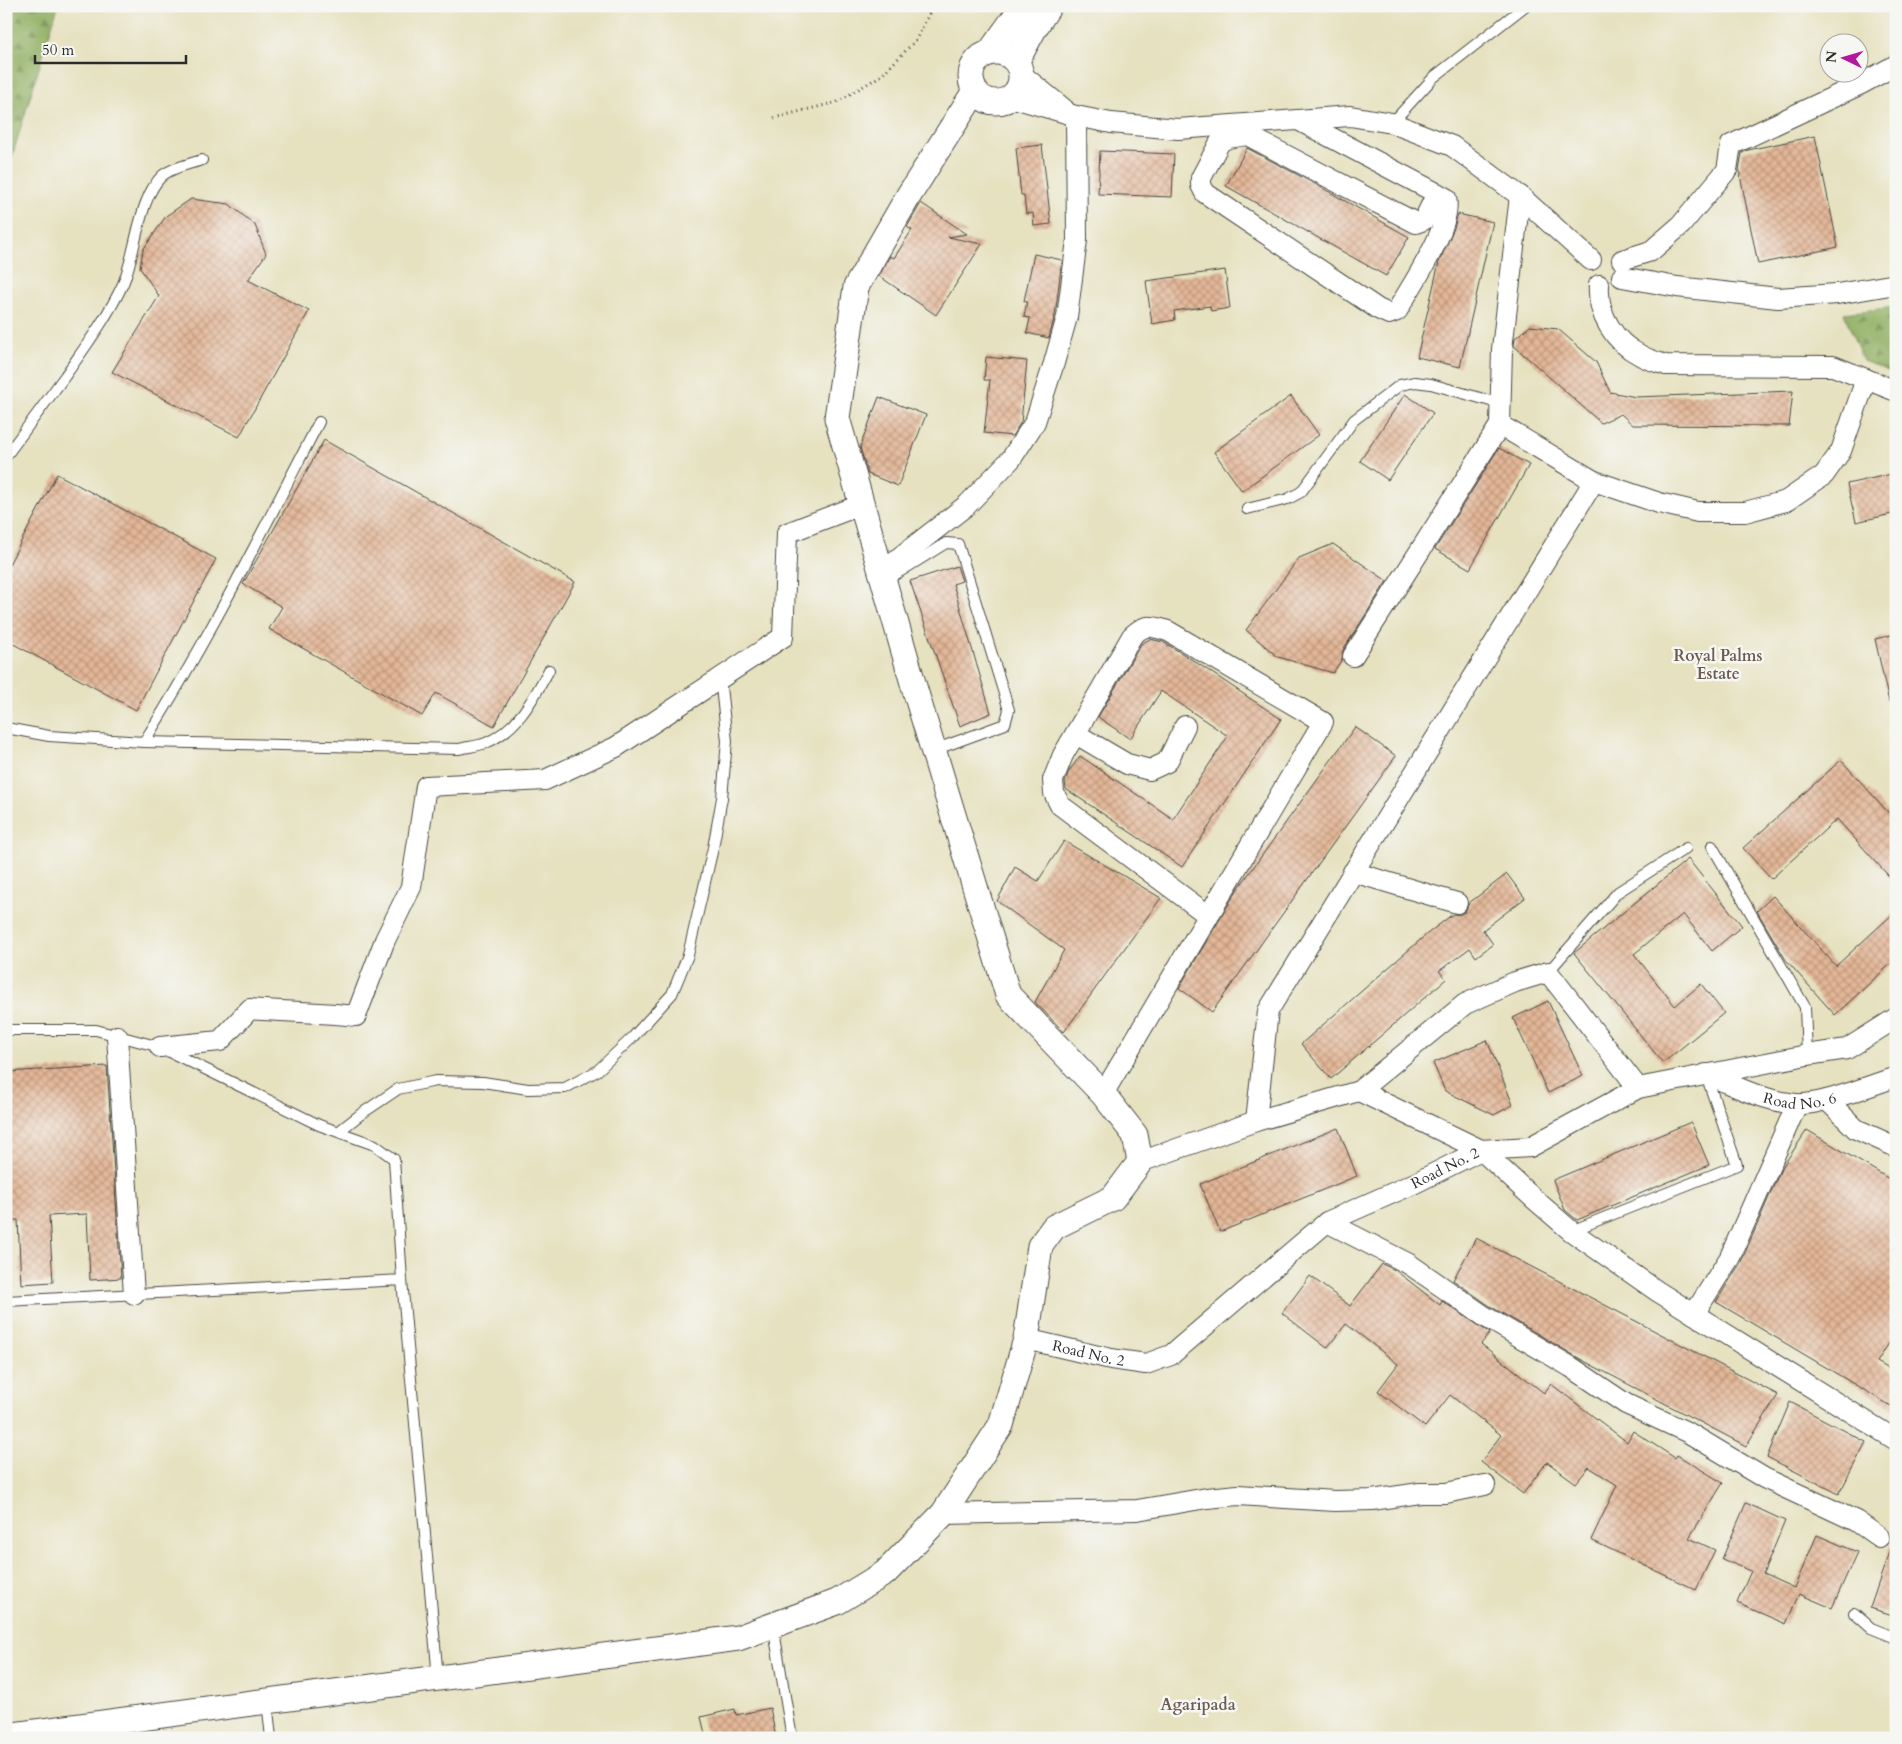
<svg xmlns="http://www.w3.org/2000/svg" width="1902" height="1744" font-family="Cardo,serif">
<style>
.forest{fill:url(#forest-firs);stroke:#5e6d46}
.building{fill:url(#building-cross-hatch)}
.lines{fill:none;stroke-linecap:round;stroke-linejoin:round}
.service-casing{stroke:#474641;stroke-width:12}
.minor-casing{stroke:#474641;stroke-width:22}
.tertiary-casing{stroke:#474641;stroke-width:27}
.path{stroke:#474641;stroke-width:3;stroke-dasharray:1 4;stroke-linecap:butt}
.service{stroke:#fff;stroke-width:10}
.minor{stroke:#fff;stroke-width:20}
.tertiary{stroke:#fff;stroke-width:25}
.labels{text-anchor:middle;stroke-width:5;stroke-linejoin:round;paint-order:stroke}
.street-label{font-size:15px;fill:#2b2b2b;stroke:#f6f6f2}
.neighbourhood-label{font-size:16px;font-weight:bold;fill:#6c5c51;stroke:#f6f6f2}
</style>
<defs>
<pattern id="forest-firs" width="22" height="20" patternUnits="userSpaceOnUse" patternTransform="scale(1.25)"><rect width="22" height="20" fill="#90af62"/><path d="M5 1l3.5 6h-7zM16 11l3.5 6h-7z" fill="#768f51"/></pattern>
<pattern id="building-cross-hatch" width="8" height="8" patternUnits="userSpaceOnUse" patternTransform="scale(1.25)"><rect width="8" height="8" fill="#e4b798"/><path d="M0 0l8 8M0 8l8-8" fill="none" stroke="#b9957c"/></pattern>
</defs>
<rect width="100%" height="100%" fill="#f6f6f2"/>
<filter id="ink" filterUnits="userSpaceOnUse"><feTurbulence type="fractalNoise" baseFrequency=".02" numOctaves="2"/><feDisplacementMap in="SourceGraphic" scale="10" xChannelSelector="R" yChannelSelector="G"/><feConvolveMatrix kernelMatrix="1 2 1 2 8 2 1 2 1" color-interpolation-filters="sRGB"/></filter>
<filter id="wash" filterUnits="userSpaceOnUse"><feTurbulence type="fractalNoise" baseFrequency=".0096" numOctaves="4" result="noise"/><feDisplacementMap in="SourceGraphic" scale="20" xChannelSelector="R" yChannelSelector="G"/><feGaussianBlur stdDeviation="1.12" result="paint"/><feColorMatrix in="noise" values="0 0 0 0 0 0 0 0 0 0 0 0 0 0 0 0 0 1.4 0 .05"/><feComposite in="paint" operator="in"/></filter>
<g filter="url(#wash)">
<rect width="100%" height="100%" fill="#e6e1bf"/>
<path class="forest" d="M6,6H58L6,176Z
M1896,307V374L1863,361L1844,313Z"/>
<g id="blocks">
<path class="building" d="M1815,136L1838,247L1758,264L1739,170L1742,153L1748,150Z
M1042,145L1051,224L1034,226L1033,213L1026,214L1024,195H1021L1016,148Z
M1247,148L1317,185L1409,237L1386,276L1226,186Z
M1100,151L1174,154L1172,197L1098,194Z
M191,199L229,204L255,225L266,254L248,280L309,311L239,437L112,372L159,296L140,268L143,250L166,216Z
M921,203L967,234L948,237L982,244L936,315L879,276L890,256L894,258L912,230L907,227Z
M1458,214L1493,222L1460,367L1417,357L1439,262L1454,228Z
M1034,254L1062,260L1055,315L1049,338L1027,333L1030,318L1024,317L1027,301H1024Z
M1225,270L1230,308L1211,311L1210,306L1174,311L1175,320L1152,324L1146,281Z
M1530,326L1558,329L1596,362L1610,392L1636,397L1793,391L1789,426L1633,425L1621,414L1601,423L1514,346L1515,338Z
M986,357L1027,361L1021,422L1012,436L984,433L990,380H984Z
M1405,394L1433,413L1388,480L1360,461Z
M1291,396L1319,435L1242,491L1214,452Z
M879,397L926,415L898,486L868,474L860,447Z
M324,440L575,582L494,726L436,693L422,716L269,629L282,607L243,584Z
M1499,448L1529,465L1470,569L1435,549Z
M1896,473V513L1856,522L1847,484Z
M57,474L216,559L136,710L6,640V570Z
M1333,544L1387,581L1343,650L1342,659L1333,673L1278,657L1246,630L1299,558Z
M957,566L962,581L953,584L991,713L960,726L910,581Z
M1896,634V702H1889L1875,639Z
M1150,639L1163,642L1188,657L1281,719L1182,867L1066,789L1065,782L1069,771L1080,756L1173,819L1228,736L1161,691L1130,739L1098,717L1141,644Z
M1355,727L1396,756L1212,1012L1179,988L1237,890Z
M1841,760L1896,821V884L1837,819L1771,879L1743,848Z
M1064,841L1161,898L1064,1032L1035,1002L1064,950L997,901L1015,867L1038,881Z
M1688,859L1742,926L1712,951L1683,914L1634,954L1675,1006L1701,984L1724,1013L1663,1063L1574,953Z
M1507,874L1525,898L1483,930L1493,944L1476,957L1470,948L1439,971L1446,979L1331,1079L1301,1044L1427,934L1453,914L1459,915L1465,912L1469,903Z
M1773,896L1836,966L1896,911V959L1835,1015L1786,960L1757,911Z
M1548,1001L1583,1076L1548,1093L1513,1018Z
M1487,1040L1513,1105L1494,1115L1445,1091L1433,1063Z
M107,1066L121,1278L90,1280L87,1214L49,1216L53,1282L21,1284L18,1220H6V1072Z
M1691,1122L1709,1165L1577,1220L1565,1210L1553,1180Z
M1338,1128L1357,1176L1220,1232L1200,1184Z
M1807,1130L1896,1183V1332L1877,1362L1896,1373V1409L1716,1302L1741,1262L1781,1169Z
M1476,1238L1778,1395L1746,1446L1582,1360L1490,1306L1453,1280Z
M1382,1264L1395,1270L1440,1305L1442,1301L1490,1333L1481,1344L1544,1393L1551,1384L1627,1442L1633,1431L1675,1458L1677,1455L1723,1483L1689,1538L1715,1550L1696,1590L1591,1540L1617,1485L1589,1467L1576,1483L1547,1462L1523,1494L1481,1462L1501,1435L1450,1395L1425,1427L1378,1391L1398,1364L1346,1324L1327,1348L1282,1313L1310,1276L1350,1306Z
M1790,1402L1866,1442L1839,1494L1767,1457Z
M1746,1503L1785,1521L1763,1574L1794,1588L1817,1535L1857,1552L1832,1608L1799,1594L1786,1624L1737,1603L1751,1571L1722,1559Z
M1893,1540L1896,1541V1616L1870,1608Z
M770,1708L776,1738H706L701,1717L735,1709L736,1715Z"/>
</g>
</g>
<g filter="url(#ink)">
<use href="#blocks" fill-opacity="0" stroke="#474641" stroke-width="1"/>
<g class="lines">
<defs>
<path id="service" d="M1392,123L1434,77L1525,6
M6,456C26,429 45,403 65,376C85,347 107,318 122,286C136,256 138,197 163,175C173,167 190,164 202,160
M1247,509L1288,499L1301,492L1354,420L1400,385L1415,382L1431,384L1501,404
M885,581L946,543L958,544L1009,710L1005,724L934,750
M6,728L49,736L144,742L459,749C467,747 478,746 486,743C518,729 533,699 549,670
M144,742C209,639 263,530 319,422
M1712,846L1805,1007L1807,1055
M1548,972L1618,892L1686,848
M6,1030H96L160,1047L319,1125L375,1145L394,1159L402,1280L438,1678
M338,1132L361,1114L398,1089L436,1081L483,1082L528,1089L565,1088L597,1071L632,1038L672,994L688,955L713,848L722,798L727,741L720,678
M1571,1231L1737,1165L1706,1075
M6,1301L402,1280
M1854,1613L1871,1628L1896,1638
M773,1625L792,1738
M267,1701L271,1738"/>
<g id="minor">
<path d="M1021,74L1064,109"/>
<path d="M1011,97L1076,116L1111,123L1178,129L1350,116L1392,123L1452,146L1520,196L1591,260"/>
<path d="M1298,120L1446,198C1453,226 1411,286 1397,311L1389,314L1378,309L1205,193L1201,185V178L1220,142L1228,138L1247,135L1416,223L1424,220L1437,193"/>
<path d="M1622,260L1651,251L1681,225L1727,170L1731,145L1861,84L1896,65"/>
<path d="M1622,277L1677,287L1778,298L1837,294L1896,284"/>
<path d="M1599,285C1597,314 1614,342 1640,355C1648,360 1657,362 1666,365L1833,366L1896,391"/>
<path d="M1500,425L1502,349L1520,196"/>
<path d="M1594,481L1659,503L1698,512H1745L1786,501L1824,475L1841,451L1866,379"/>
<path d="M882,571L967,505L1011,459L1035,422L1054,363L1067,317L1077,240L1076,116"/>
<path d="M1076,734L1127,764L1150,770L1167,762L1185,726"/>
<path d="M1353,872L1457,903"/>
<path d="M117,1036L134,1294"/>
<path d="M160,1047L220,1041L250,1009C285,1012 321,1012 356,1016L385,940L411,887L426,786L545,780L616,747L783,637L787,533L863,504"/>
<path id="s1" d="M1706,1074C1735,1086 1764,1101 1796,1104C1821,1106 1871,1085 1896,1077"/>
<path d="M1359,1091L1465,1004L1515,982L1548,972L1638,1088"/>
<path d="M1103,1094L1323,722L1168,631C1151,626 1146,623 1132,636L1063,755L1053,780L1054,793L1060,805L1209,916"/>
<path d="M1827,1100L1856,1129L1896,1147"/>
<path d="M1256,1121L1268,1011L1594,481L1500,425L1353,656"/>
<path d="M1140,1162L1256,1121L1359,1091L1481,1150L1533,1198L1571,1231L1657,1291L1896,1440"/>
<path d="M1327,1222L1409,1264L1484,1316L1571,1367L1626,1404L1689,1433L1764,1478L1856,1521L1879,1537"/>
<path d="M1694,1314L1730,1257L1797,1104"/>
<path id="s2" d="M1026,1339L1111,1359L1146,1364L1171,1355L1327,1222L1413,1184L1481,1150L1530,1147L1638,1088L1807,1055L1847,1049L1896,1018"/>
<path d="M943,1514L1137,1510L1207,1498L1238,1495L1335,1501L1372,1500L1420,1493H1446L1485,1485"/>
</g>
<path id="tertiary" d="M971 77a25 25 0 1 1 50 0a25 25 0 1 1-50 0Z
M990,52L1023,6
M1016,62L1034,29L1049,6
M6,1736L738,1638L837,1602L885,1573L943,1514L1001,1425L1026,1339L1040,1246L1054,1227L1113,1198L1140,1162L1135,1135L1103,1094L1008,995L915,690L837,418L856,287L909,195L975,91"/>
</defs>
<use href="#service" class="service-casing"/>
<use href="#minor" class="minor-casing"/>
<use href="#tertiary" class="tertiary-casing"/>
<path class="path" d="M774,118L837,102L882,75L916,40L933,6"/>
<use href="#service" class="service"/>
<use href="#minor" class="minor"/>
<use href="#tertiary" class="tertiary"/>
</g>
</g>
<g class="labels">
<g class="street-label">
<text dy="5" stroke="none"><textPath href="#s1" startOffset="99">Road No. 6</textPath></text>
<text dy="5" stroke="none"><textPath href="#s2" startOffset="484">Road No. 2</textPath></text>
<text dy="5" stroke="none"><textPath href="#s2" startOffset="64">Road No. 2</textPath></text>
</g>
<g class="neighbourhood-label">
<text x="1718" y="661">Royal Palms<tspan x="1718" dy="18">Estate</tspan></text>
<text x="1198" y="1710">Agaripada</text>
</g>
</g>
<rect width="1902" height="1744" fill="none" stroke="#f6f6f2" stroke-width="25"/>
<g transform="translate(1844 58) rotate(275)"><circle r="24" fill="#f6f6f2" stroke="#a5a5a2"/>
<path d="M0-4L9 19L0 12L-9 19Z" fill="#b5179e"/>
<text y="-8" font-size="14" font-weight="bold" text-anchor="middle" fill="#2b2b2b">N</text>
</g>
<path d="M35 55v8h151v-8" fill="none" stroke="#2b2b2b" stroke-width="2.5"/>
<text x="42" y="55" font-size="15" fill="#2b2b2b" stroke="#f6f6f2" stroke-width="4" paint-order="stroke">50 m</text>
</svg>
